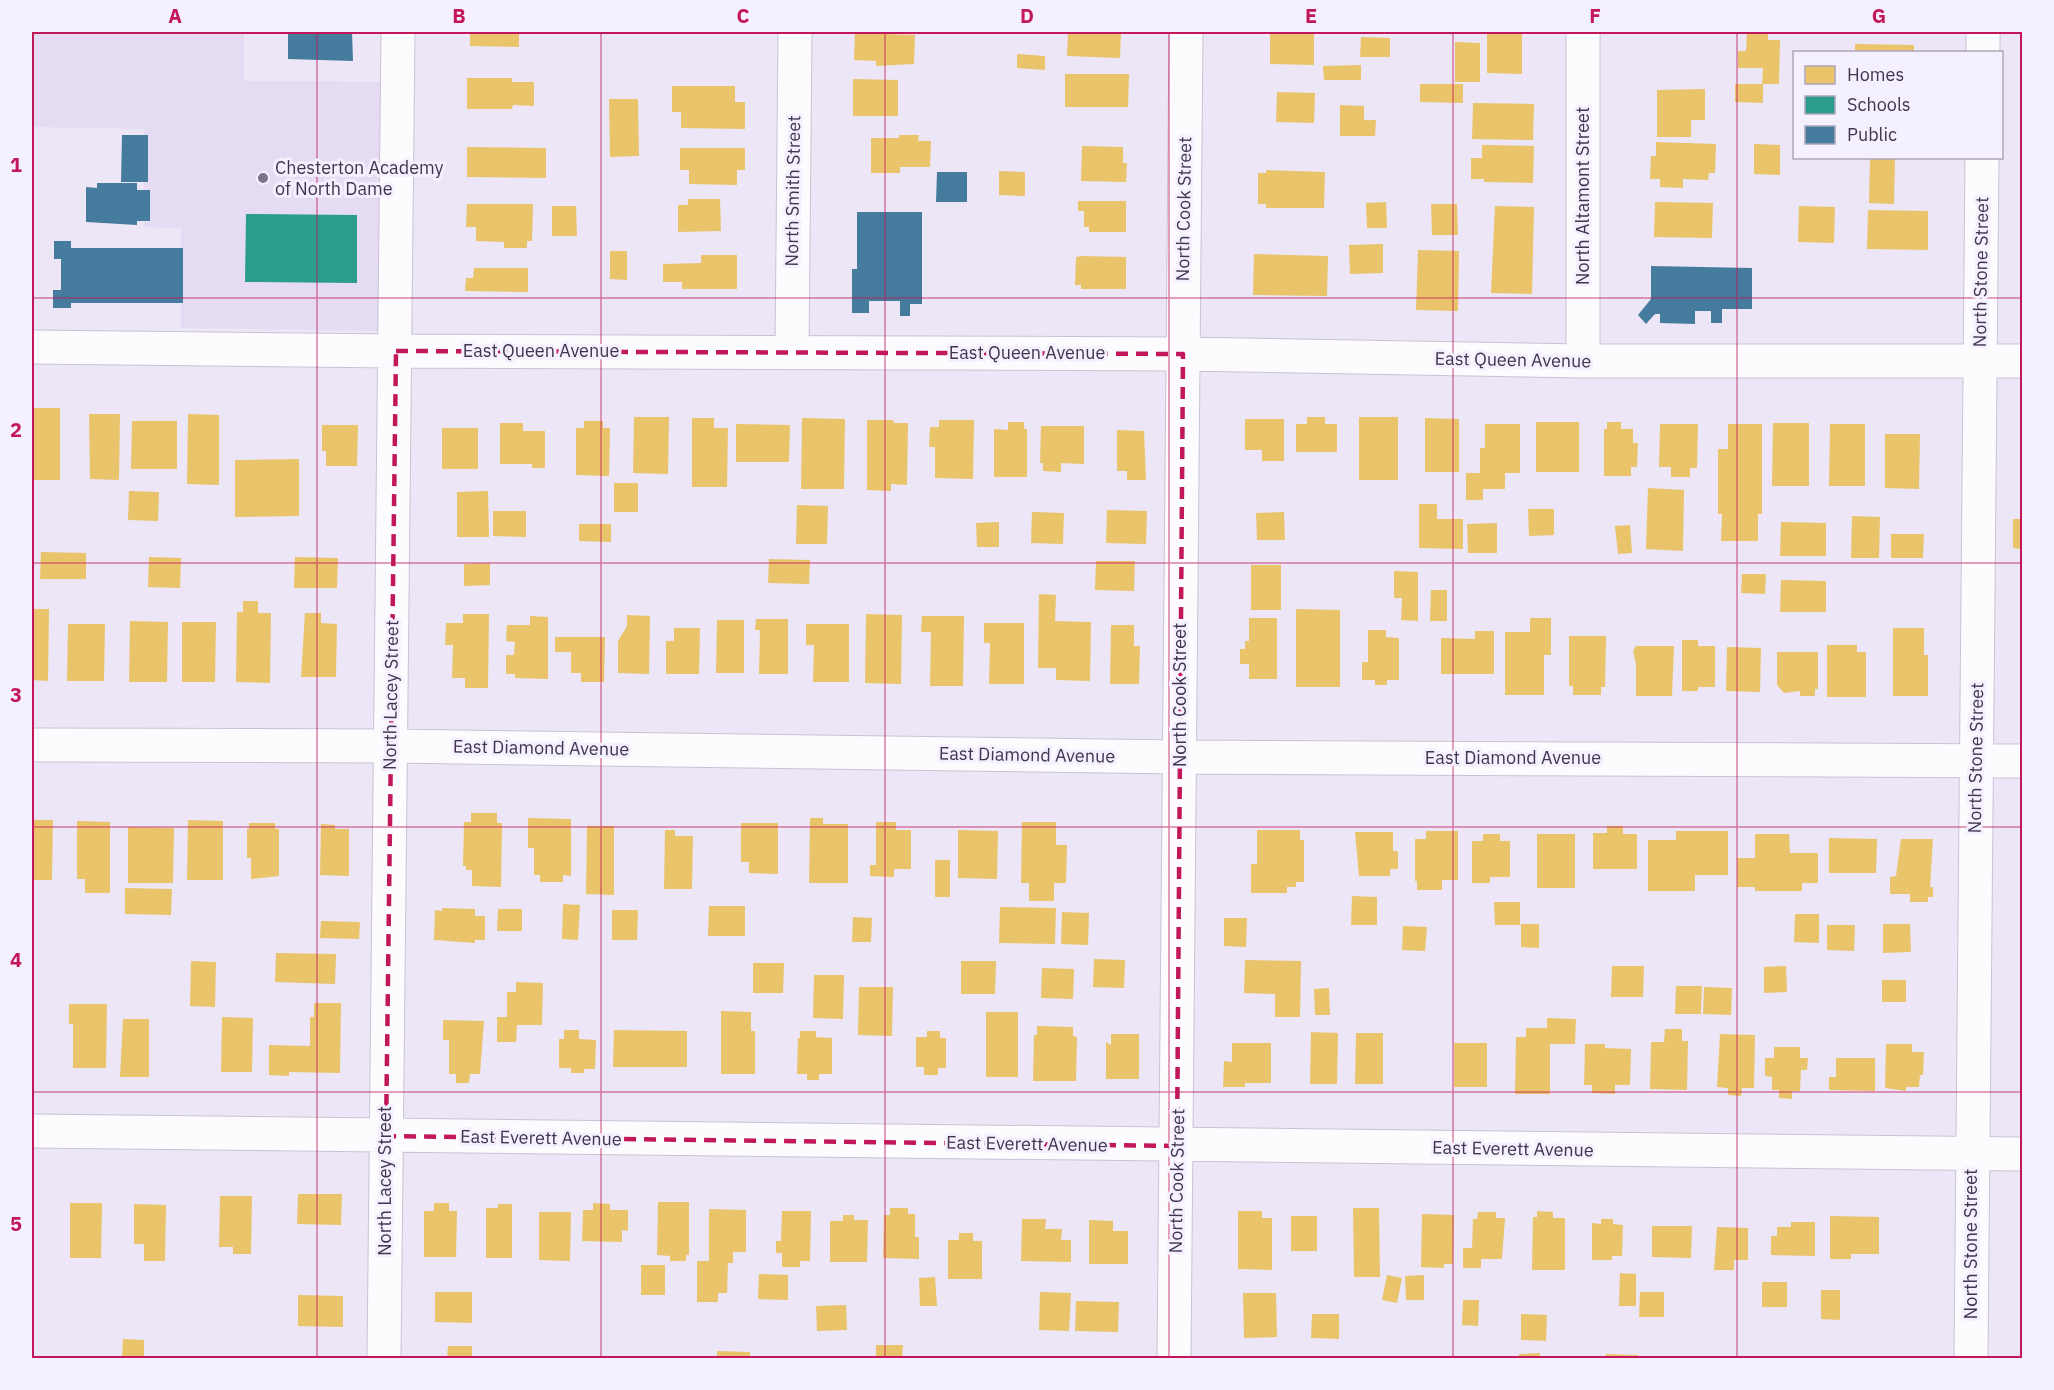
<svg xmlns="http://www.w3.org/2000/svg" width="2054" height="1390" font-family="'IBM Plex Sans',sans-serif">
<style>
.built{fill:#e5dcf4}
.homes{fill:#e9c46a}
.schools{fill:#2a9d8f}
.public{fill:#457b9d}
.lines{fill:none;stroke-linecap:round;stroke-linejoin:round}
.minor-casing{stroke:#cac2d6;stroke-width:35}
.minor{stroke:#fcfbfe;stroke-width:33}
.marked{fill:none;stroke:#c2185b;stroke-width:4.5;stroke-dasharray:12 8;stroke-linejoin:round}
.grid{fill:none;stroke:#c2185b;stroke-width:1.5;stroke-opacity:0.55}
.poi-dot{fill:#7d738b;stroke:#f5f0fe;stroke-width:2}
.labels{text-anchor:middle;stroke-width:6;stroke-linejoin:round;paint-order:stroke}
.poi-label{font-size:18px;fill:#413551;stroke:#f5f0fe;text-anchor:start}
.street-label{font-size:18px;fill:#413551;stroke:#f5f0fe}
.neatline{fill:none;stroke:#c2185b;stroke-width:2}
.grid-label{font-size:20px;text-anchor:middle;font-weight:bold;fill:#c2185b}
</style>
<rect width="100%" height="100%" fill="#ece6f6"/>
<path class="built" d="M33,32H244V81L382,82L380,331L181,328V228L144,227V129L32,127Z"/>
<path class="homes" d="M470,32H519V47L470,46Z
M1068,32H1121L1120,58L1067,56Z
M1270,32H1314V65L1270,64Z
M1487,32H1522V74L1487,73Z
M1747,32H1768V40H1780L1779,84H1762L1763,68H1738V51H1746Z
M855,33L915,35L914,64L876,66V61L854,60Z
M1361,37L1390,38V57H1360Z
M1455,42L1480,43V82H1455Z
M1855,44L1914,45V52H1855Z
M1017,54L1045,56V70L1017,68Z
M1361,65V80H1324L1323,66Z
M1065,74H1129L1128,107H1065Z
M467,78H512V82H534V106L513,105L512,109H467Z
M853,79L898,80V116H853Z
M1420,84H1463V103L1420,102Z
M1735,84H1763V103L1735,102Z
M672,86H735V102H745V129L681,128V112H672Z
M1705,89V120H1691V137H1657V90Z
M1277,92L1315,93L1314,123L1276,122Z
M609,99H638L639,156L610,157Z
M1473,103L1534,104L1533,140L1472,139Z
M1340,105L1364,106V120H1376L1375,136H1340Z
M899,135H919L918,141H931L930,167H900V173H871V138H899Z
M1656,142L1716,144L1715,173H1709L1708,180L1683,179V188L1660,187V179H1650L1651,156H1656Z
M1754,144L1780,145V175L1754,174Z
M1482,145L1534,146L1533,183L1484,182V179H1471V158H1482Z
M1082,146L1123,147V163H1127L1126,182L1081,181Z
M467,147L546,148V178L467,177Z
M680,148H745V170H737V185L689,184V170H680Z
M1870,158H1895L1894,204L1869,203Z
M1266,170L1325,172L1324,208H1266V204H1258V173H1266Z
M999,171L1025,172V196L999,195Z
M688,199H720L721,231L678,232V205H688Z
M1078,201H1126V232H1089V227H1084V211H1078Z
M1386,202L1387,228H1367L1366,203Z
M1655,202L1713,203L1712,238L1654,237Z
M467,204H533L532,241H527V248H504V242L476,241V227H466Z
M1431,204H1457L1458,235H1432Z
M552,206H576L577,236H552Z
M1495,206L1534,207L1532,294L1491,293Z
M1799,206L1835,207L1834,243L1798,242Z
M1868,210L1928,211V250L1867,249Z
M1383,244V273L1350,274L1349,245Z
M1418,250L1459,251L1458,311L1416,310Z
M610,251H627V280L610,279Z
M1254,254L1328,256L1327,296L1253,295Z
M701,255H737V289H682V282H663V264L701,263Z
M1081,256L1126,257V289H1081V285H1075L1076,257Z
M474,268H528V292L465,291L466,278H473Z
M32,408H60V480H32Z
M89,414H120L119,480L90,479Z
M188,414L219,415V485L187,484Z
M634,417H669L668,474L633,473Z
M1307,417H1325V424H1337V452H1296V424H1307Z
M1359,417H1398V480H1359Z
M692,418H714V428H728L727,487H692Z
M802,418L845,419L844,489H801Z
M1425,418L1459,419V472H1425Z
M1245,419H1284V461H1262V450H1245Z
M867,420H893L894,423H908L907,485L891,484V491L867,490Z
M939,420H974L973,479L935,478V447H929L930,427H939Z
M132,421H177V469H131Z
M584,421H603V428H610L609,476L576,475V428H584Z
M1008,422H1024V429H1027V477H994V429L1008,430Z
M1536,422H1579V472H1536Z
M1607,422H1621V429H1633V443H1638L1637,467H1631V476H1604V429H1607Z
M500,423H523V431H545V468H532V464H500Z
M1773,423H1809V486H1772Z
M736,424L790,425L789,462H736Z
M1485,424H1520V473H1505V489H1483V500H1466V473H1480V448H1485Z
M1660,424H1698L1697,468H1690V477H1671V467H1659Z
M1728,424H1762V514H1758V541H1721L1722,514H1718V449H1728Z
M1830,424H1865V486H1829Z
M322,425H358L357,466H326V451H322Z
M1041,426H1084V464L1061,463V472L1043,471V463H1040Z
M442,428H478V469H442Z
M1117,430L1144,431L1146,480H1127V471H1117Z
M1885,434H1920L1919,489L1885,488Z
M299,459V516L235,517V460Z
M614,483H638V512H614Z
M1648,488L1684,490L1683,551L1646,549Z
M129,491L159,492L158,521L128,520Z
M488,491L489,537H457V492Z
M1419,504H1437V519H1463V549L1419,548Z
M797,505L828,506L827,544H796Z
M1528,509H1554V535L1529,536Z
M1107,510L1147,511L1146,544L1106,543Z
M493,511H526V537L493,536Z
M1032,512L1064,513L1063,544L1031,543Z
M1284,512L1285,540H1257L1256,513Z
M1852,516L1880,517L1879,558H1851Z
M2013,519H2022V549L2013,548Z
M999,522V547H977L976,523Z
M1781,522L1826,523V556H1780Z
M1497,523V553H1468L1467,524Z
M579,524H611V542L579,541Z
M1630,525L1632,553L1618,554L1615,526Z
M1891,534H1924L1923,558H1891Z
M41,552L86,553V579H40Z
M149,557L181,558L180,588L148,587Z
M295,557L338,558L337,588H294Z
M769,559L810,560L809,584L768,583Z
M1096,561H1135L1134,591L1095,590Z
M490,563V585L464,586V564Z
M1251,565H1281V610H1251Z
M1394,571L1418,572V621L1401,620L1402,598H1394Z
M1742,574H1766L1765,594L1741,593Z
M1781,580L1826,581V612H1780Z
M1431,590H1447V621H1430Z
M1039,594L1056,595L1055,621L1091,622L1090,681L1056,680V668H1038Z
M243,601H258V613H271L270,683L236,682L237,612H243Z
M32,609H49L48,681L32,680Z
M1296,609L1340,610V687H1296Z
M305,613H321V623L337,624L336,677H301Z
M463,614H489L488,688H465V678H452L453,645H445L446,623H463Z
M866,614L902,615L901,684L865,683Z
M627,615L650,616L649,674L618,673V641L627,626Z
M530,616L548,617V679L515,678V674H506V655H514L515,642L506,641L507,625H530Z
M922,616H964L963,686H930L931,632H921Z
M1249,618H1277V679H1249V664H1240V649H1245V641H1249Z
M1530,618H1551V655H1544V695H1505V632H1530Z
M756,619H788V674H759L760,630H755Z
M717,620H744V673H716Z
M130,621L168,622L167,682H129Z
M182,622H216L215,682H182Z
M984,623H1024V684H989L990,643H984Z
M68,624H105L104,681H67Z
M806,624H849V682H813L814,645H806Z
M1111,625H1134V646H1140L1139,684H1110Z
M674,628H700L699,674H666V641H674Z
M1893,628H1924V655H1928V696H1893Z
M1368,630H1386V637L1399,638V680H1387V685H1375V680H1362V662H1368Z
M1475,631H1494V674H1441V638L1475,639Z
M1569,636H1606L1605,687H1601V695H1573V686H1569Z
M555,637H605L604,682H581V673H571V652H555Z
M1682,640H1698V646H1715V687H1698V691H1682Z
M1827,645H1857V652H1866V697H1827Z
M1636,646H1674L1672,696H1636V664L1633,651Z
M1727,647L1761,648L1760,692L1726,691Z
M1777,652H1818V689H1815V696H1800V691L1784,693L1777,685Z
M471,813H497V823H502L501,887L472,886V870H466V866H463L464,822H471Z
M528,818L571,819V876L563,875V882H540V875H534V848H528Z
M810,818H823V824H848V883H809Z
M32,820H53L52,880H32Z
M188,820L223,821V880H187Z
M77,821L110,822V893H85V879H77Z
M876,822H896V830H911V869H894V877L870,876V865H876Z
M1022,822H1056V845H1067L1066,883H1054V901H1029V883H1021Z
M249,823H275V829H279V876L251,879V858H247V829H249Z
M741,823H778V874L749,873V862H741Z
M321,824L335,825V829H349V876L320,875Z
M587,826H614V895L586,894Z
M1607,826H1623V834H1637V869H1593V833H1607Z
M128,827L174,828L173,883H128Z
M665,830H675V836H693L692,889H664Z
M958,830L998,831L997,879L958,878Z
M1257,830H1300V840H1304V882H1296V887H1287V893H1251V864H1257Z
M1426,831H1458V880H1442V890H1417V881H1415V839H1426Z
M1676,831H1728V875H1695V891H1648V840H1676Z
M1355,832H1393V851H1398V869H1390V876H1359Z
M1483,834H1500V841H1510V877H1490V883H1472V841H1483Z
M1537,834H1575V888H1537Z
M1755,834H1789L1790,853H1818V883H1802V891H1755V887H1737V858H1755Z
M1829,838L1877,839L1876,873H1829Z
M1901,839H1933L1930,887H1933V897H1928V902H1910V894H1890V877L1896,876Z
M935,860H950V897H935Z
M125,888L172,889L171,915L125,914Z
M1352,896L1377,897V925H1351Z
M1494,902H1520V925H1495Z
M563,904L580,905L578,940L562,939Z
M709,906H745V936H708Z
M1000,907L1056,908L1055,944L999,943Z
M442,908L475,909V916H485V940H475V943L434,940L435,910L442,911Z
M498,909H522V931H497Z
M612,910H638L637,940H612Z
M1062,912L1089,913L1088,945L1061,944Z
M1795,914H1819V943L1794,942Z
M853,917L872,918L871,942H852Z
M1224,918H1247L1246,947L1224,946Z
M321,921L360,922L359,939L320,938Z
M1521,924H1539V948L1521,947Z
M1883,924H1910L1911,952L1883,953Z
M1827,925H1855L1854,951L1827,950Z
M1403,926L1427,927L1425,951L1402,950Z
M276,953L336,954L335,984L275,982Z
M1094,959L1125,960L1124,988L1093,987Z
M1245,960L1301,961L1300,1017H1275V994L1244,993Z
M191,961L216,962L215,1007L190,1006Z
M961,961H996L995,994H961Z
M753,963H784L783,993H753Z
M1612,966H1644L1643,997H1611Z
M1786,966L1787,992L1764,993V967Z
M1042,968L1074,969L1073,999L1041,998Z
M814,975H844L843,1019L813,1018Z
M1882,980H1906V1002H1882Z
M516,982L543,983L542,1025H517L516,1042H497V1017H507V992H516Z
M1676,986H1702L1701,1014H1675Z
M859,987H893L892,1036L858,1035Z
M1704,987L1732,988L1731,1015L1703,1014Z
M1329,988L1330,1015H1315L1314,989Z
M314,1003H341L340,1073L289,1072V1076L269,1075V1045L310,1046V1017H314Z
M69,1004H107L106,1068H73V1024H69Z
M721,1011L751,1012V1031H755V1074H721Z
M986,1012H1018V1077H986Z
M222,1017L253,1018L252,1072H221Z
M1547,1018L1576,1019L1575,1044H1550V1094H1515L1516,1037H1526V1028H1547Z
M123,1019H149V1077H120Z
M443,1020L484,1021L480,1074H470L469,1083H456V1074H449V1040H443Z
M1037,1026L1073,1027V1036L1077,1037L1076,1081H1033L1034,1035H1037Z
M1665,1029H1682V1041H1688L1687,1090L1650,1089L1651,1042H1664Z
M564,1030H579V1039L596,1040L595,1069H584V1073H571V1068H559V1039H564Z
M614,1030L687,1031V1067H613Z
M800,1031H816V1037L832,1038V1074H819V1080H807V1074H797L798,1038H800Z
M927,1031H940V1038H946V1068H938V1075H924V1067H916V1037H927Z
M1311,1032L1338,1033L1337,1084H1310Z
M1356,1033H1383V1084H1355Z
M1111,1034H1139V1079H1106V1042L1111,1045Z
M1720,1034L1755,1035L1754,1088H1742L1741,1096L1728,1095V1088L1717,1087Z
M1232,1043H1271V1083H1245V1087H1223L1224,1061L1232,1062Z
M1454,1043H1487V1087H1454Z
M1585,1044H1605V1048L1631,1049L1630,1085H1615V1094L1592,1093V1085H1584Z
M1886,1044H1912V1052H1924L1923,1075H1920L1919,1087H1906V1091L1885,1088Z
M1774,1047H1800V1058H1808L1807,1070H1801L1800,1091H1792V1099L1779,1098V1090H1772V1077L1765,1076V1058H1774Z
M1836,1058H1875V1091L1829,1090V1077H1836Z
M298,1194H342L341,1225L297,1224Z
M220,1196H252L251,1254H233V1247H219Z
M658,1202H689V1255H686V1261H670V1256L657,1255Z
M70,1203H102L101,1258H70Z
M434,1203H449V1211H457L456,1257H424V1211H434Z
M593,1203L610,1204V1210H628V1231L622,1230V1242L582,1241L583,1210H593Z
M134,1204L166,1205L165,1261H144V1244H134Z
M498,1204H512V1258H486V1208H498Z
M890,1208H908V1214H915V1237H919V1259L883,1258L884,1215H890Z
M1353,1208H1379L1380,1277H1354Z
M709,1209L746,1210V1252H733V1263H728L727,1293H718V1302H697V1261H709Z
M782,1211H811L810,1261H800V1267H782V1253H776V1241H781Z
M1238,1211H1262V1218H1272V1270L1238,1269Z
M1537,1211L1553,1212V1218H1565V1270H1532L1533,1217H1537Z
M539,1212H571L570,1261L539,1260Z
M1478,1212H1496V1218H1505L1502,1259H1481V1268H1463V1248H1472L1473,1219H1477Z
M1422,1214L1454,1215L1453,1264H1444V1268L1421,1267Z
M843,1215H854V1220H868L867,1262H830V1221H843Z
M1291,1216H1317V1251H1291Z
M1830,1216L1879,1217V1254H1851V1259H1830Z
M1022,1219H1046L1045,1229H1062L1061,1240H1071V1262L1021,1261Z
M1601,1219H1613V1224L1623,1225L1622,1256H1612V1260H1592V1223L1601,1224Z
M1089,1220L1113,1221V1231H1128V1264H1089Z
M1791,1222H1815V1256L1771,1255V1236H1777V1227H1791Z
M1652,1226H1692L1691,1258L1652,1257Z
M1717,1227L1748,1228V1260H1734V1270H1714Z
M959,1233H973V1241H982V1279H948V1240H959Z
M641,1265H665V1295H641Z
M1620,1273L1636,1274V1306H1619Z
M759,1274L788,1275V1300L758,1299Z
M1387,1275L1402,1278L1397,1303L1382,1300Z
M1424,1275V1300H1406L1405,1276Z
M935,1277L937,1306H920L919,1278Z
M1762,1282H1787V1307H1762Z
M1821,1290H1840V1320L1821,1319Z
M435,1292H472V1323L435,1322Z
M1040,1292L1071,1293L1069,1331L1039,1330Z
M1640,1292H1664V1317H1639Z
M1243,1293H1276L1277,1337L1244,1338Z
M298,1295L343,1296V1327L298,1326Z
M1463,1300H1479L1478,1326L1462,1325Z
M1076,1301L1119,1302L1118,1332L1075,1331Z
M846,1305L847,1330L817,1331L816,1306Z
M1312,1314H1339V1339L1311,1338Z
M1521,1314L1547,1315L1546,1341L1521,1340Z
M123,1339L144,1340V1358H122Z
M876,1345H903L902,1358H876Z
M448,1346H472V1358H447Z
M717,1351L750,1352V1358H717Z
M1540,1353V1358H1519V1354Z
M1606,1354L1638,1355V1358H1606Z"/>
<path class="schools" d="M246,214L357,215V283L245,282Z"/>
<path class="public" d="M288,32H352L353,61L288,59Z
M122,135H148V182H121Z
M937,172H967V202H936Z
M97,183H137V190H150V221H137V225L86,222V187L97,188Z
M857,212H922V304H910V316H900V301H869V313H852V269H857Z
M54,241H71V248H183V303H71V308H53V290H61V259H54Z
M1651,266L1752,268V309H1722V323H1711V311H1695V324L1660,323V314H1655L1646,324L1638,315L1651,299Z"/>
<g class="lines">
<defs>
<path id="minor" d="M1983,52V32
M32,347L396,351L1183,354L1583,361H2022
M792,351L795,32
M1583,361V32
M32,745L391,746L1179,757L2022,761
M32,1131L2022,1154
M384,1358L398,32
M1174,1358L1186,32
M1971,1358L1982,158"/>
</defs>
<use href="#minor" class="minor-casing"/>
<use href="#minor" class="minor"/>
</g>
<path class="marked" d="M396,351L1183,354L1177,1146L386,1136Z"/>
<path class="grid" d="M317,32V1358M601,32V1358M885,32V1358M1169,32V1358M1453,32V1358M1737,32V1358M32,298H2022M32,563H2022M32,827H2022M32,1092H2022"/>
<circle class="poi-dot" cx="263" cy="178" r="6"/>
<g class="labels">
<g class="poi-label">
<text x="275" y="174">Chesterton Academy<tspan x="275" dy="21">of North Dame</tspan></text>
</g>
<g class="street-label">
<text transform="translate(793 191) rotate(-89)" y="6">North Smith Street</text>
<text transform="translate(1583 196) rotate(-90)" y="6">North Altamont Street</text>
<text transform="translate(1184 209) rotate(-89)" y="6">North Cook Street</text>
<text transform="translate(1981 272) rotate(-89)" y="6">North Stone Street</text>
<text x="541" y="357">East Queen Avenue</text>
<text x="1027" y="359">East Queen Avenue</text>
<text transform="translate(1513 360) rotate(1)" y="6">East Queen Avenue</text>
<text transform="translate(391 695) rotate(-89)" y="6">North Lacey Street</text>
<text transform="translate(1180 695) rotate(-90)" y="6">North Cook Street</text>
<text transform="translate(541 748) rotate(1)" y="6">East Diamond Avenue</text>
<text transform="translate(1027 755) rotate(1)" y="6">East Diamond Avenue</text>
<text x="1513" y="764">East Diamond Avenue</text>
<text transform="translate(1976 758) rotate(-89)" y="6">North Stone Street</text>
<text transform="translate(541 1138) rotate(1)" y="6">East Everett Avenue</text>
<text transform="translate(1027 1144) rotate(1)" y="6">East Everett Avenue</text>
<text transform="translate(1513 1149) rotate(1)" y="6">East Everett Avenue</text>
<text transform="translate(385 1181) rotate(-90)" y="6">North Lacey Street</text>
<text transform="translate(1177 1181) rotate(-89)" y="6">North Cook Street</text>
<text transform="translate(1971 1244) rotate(-90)" y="6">North Stone Street</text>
</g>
</g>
<rect width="2054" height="1390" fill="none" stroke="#f5f0fe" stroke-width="66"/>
<rect x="1793" y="51" width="210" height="108" fill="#f5f0fe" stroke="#ada5b9" stroke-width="1.5"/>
<rect x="1805" y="66" width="30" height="18" fill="#e9c46a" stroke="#ada5b9" stroke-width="1.5"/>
<text x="1847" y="81" font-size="18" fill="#413551">Homes</text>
<rect x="1805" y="96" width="30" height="18" fill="#2a9d8f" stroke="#ada5b9" stroke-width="1.5"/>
<text x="1847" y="111" font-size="18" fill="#413551">Schools</text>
<rect x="1805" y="126" width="30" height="18" fill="#457b9d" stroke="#ada5b9" stroke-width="1.5"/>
<text x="1847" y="141" font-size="18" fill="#413551">Public</text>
<rect x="33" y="33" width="1988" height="1324" class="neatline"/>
<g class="grid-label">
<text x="175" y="23">A</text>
<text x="459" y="23">B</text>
<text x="743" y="23">C</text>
<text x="1027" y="23">D</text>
<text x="1311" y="23">E</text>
<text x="1595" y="23">F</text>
<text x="1879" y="23">G</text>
<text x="16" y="172">1</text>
<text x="16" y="437">2</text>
<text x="16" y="702">3</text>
<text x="16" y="967">4</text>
<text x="16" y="1231">5</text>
</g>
</svg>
